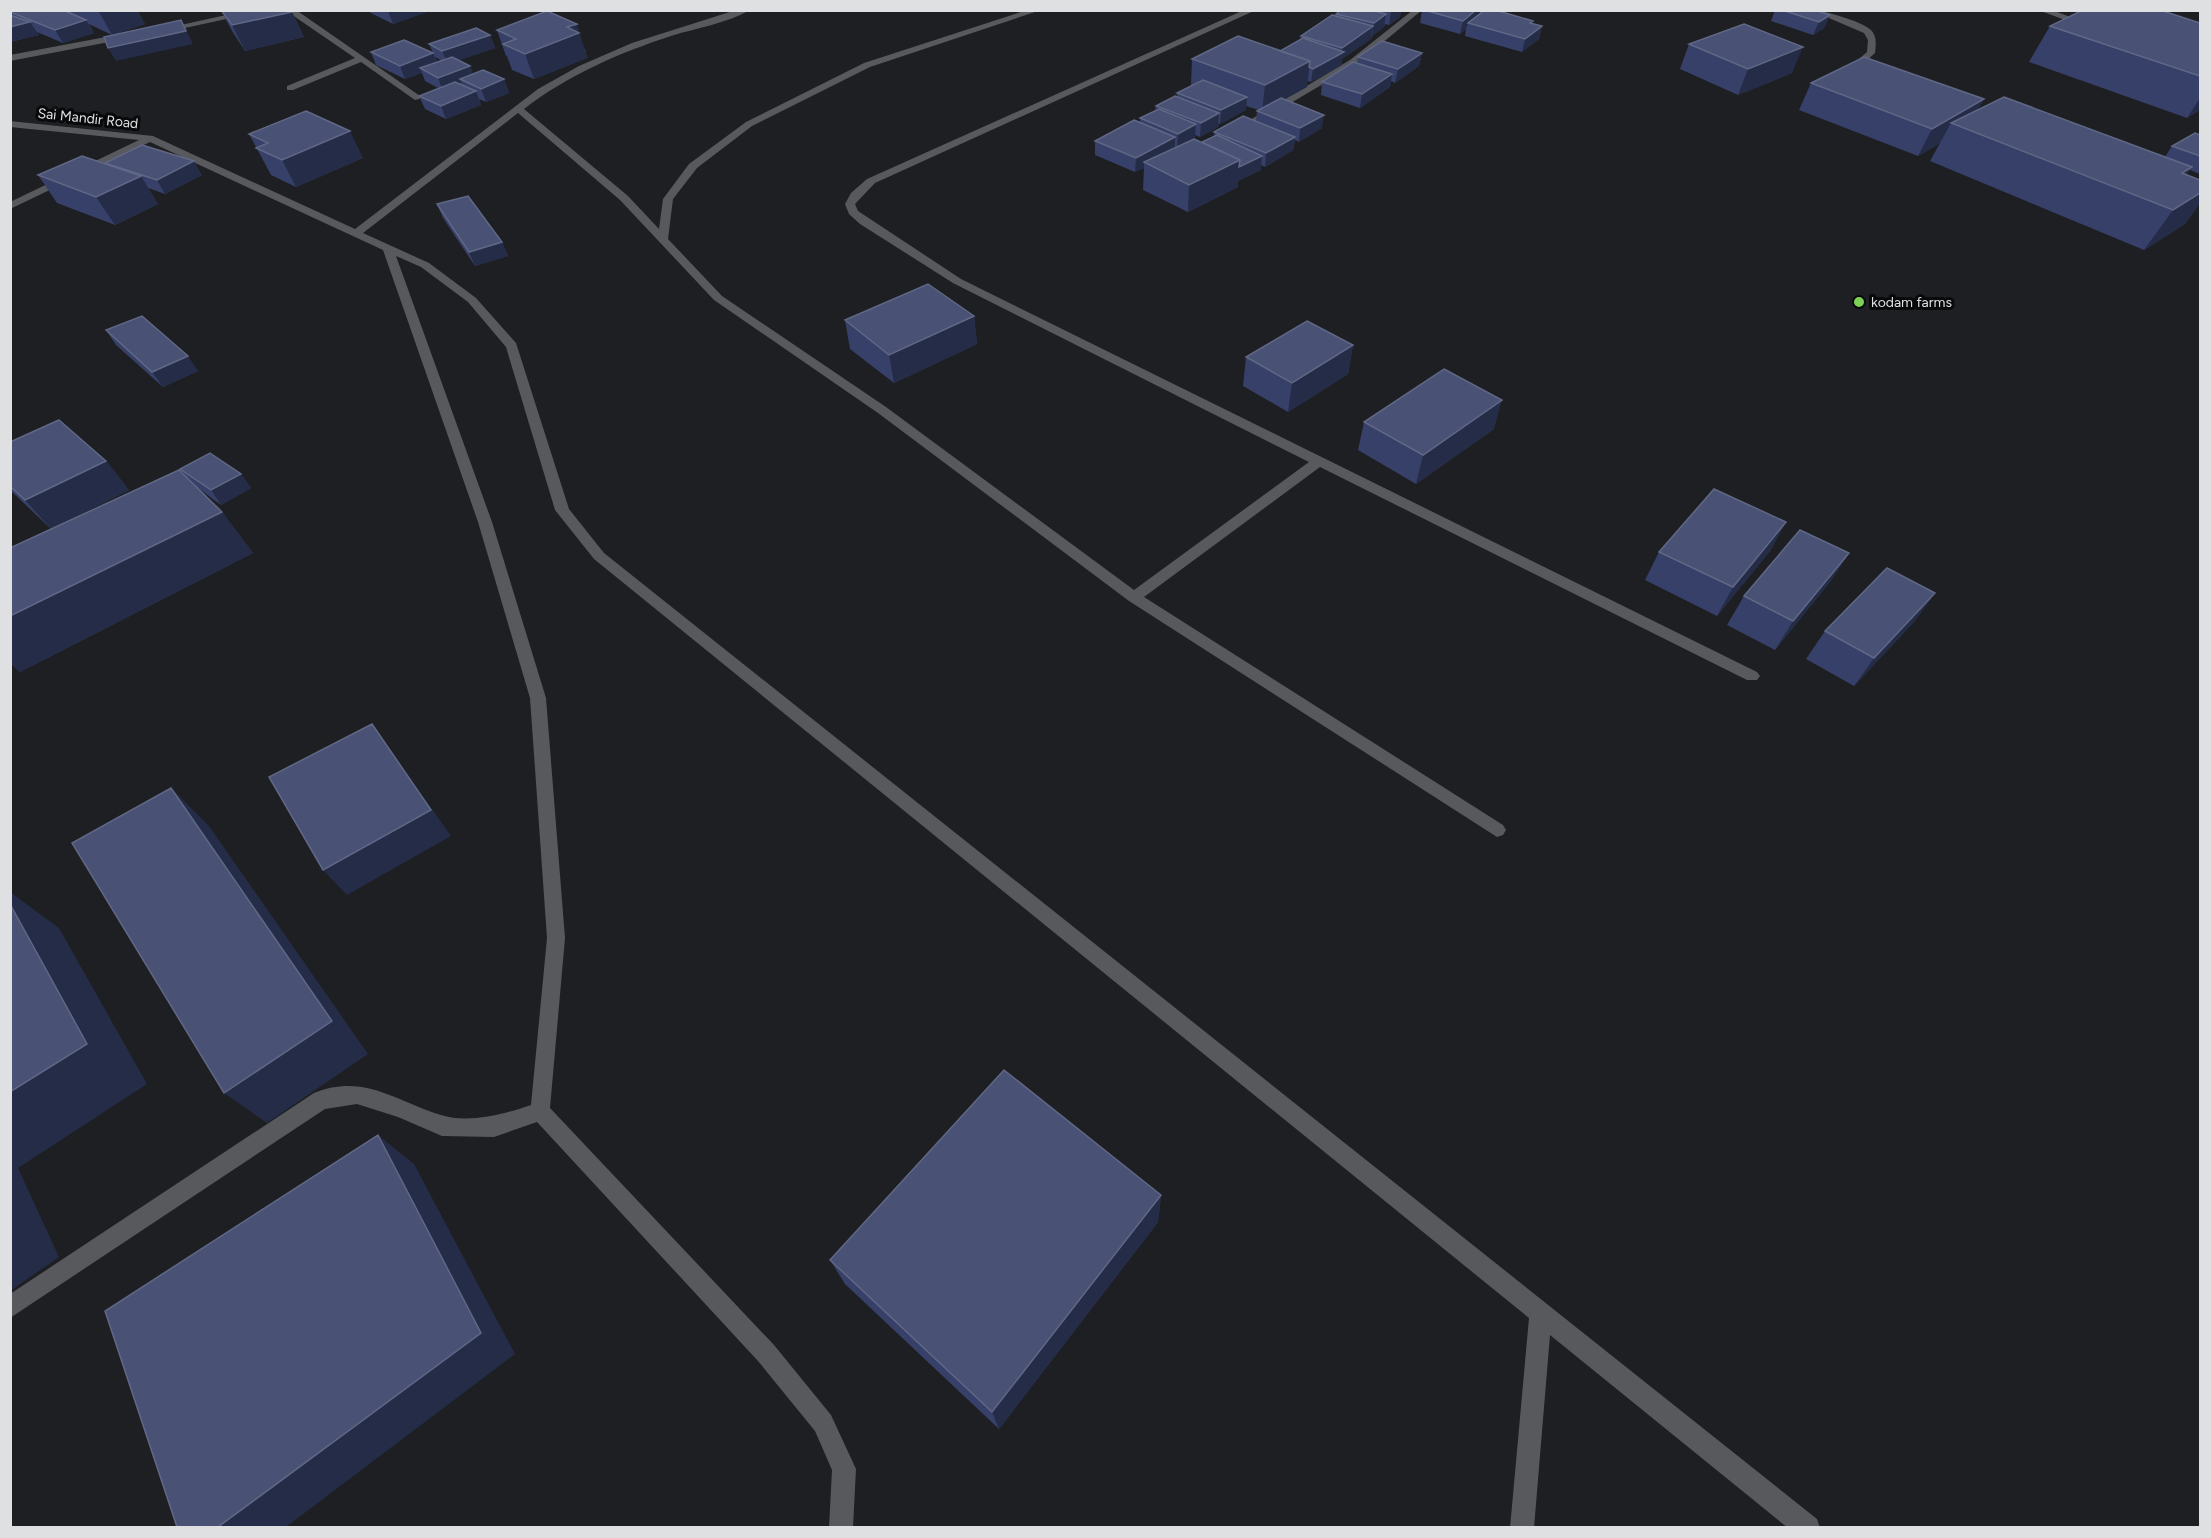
<svg xmlns="http://www.w3.org/2000/svg" width="2211" height="1538" font-family="Figtree,sans-serif">
<style>
.lines{fill:none;stroke-linecap:round;stroke-linejoin:round}
.minor{fill:#58595d;fill-rule:evenodd}
.wall{fill:#374068;fill-rule:evenodd}
.shaded-wall{fill:#252c47}
.building{fill:#495175;stroke:#606886;stroke-width:1.5}
.poi-dot{fill:#7cd155;stroke:#08090a;stroke-width:2}
.labels{text-anchor:middle;stroke-width:6;stroke-linejoin:round;paint-order:stroke}
.far-street-label{font-size:14px;fill:#dfe0e2;stroke:#08090a}
.far-poi-label{font-size:14px;fill:#dfe0e2;stroke:#08090a;text-anchor:start}
</style>
<rect width="100%" height="100%" fill="#1e1f22"/>
<g class="lines">
<path class="minor" d="M249,10H268L162,33L158,30Z
M285,10H296L423,98L415,100L361,62L293,90H287V86L355,58Z
M736,10H750C728,23 696,28 671,36C619,53 568,75 524,109L628,196L659,229L663,199L689,164L746,122L864,63L1027,10H1041L870,67L752,126L697,168L673,199L668,239L722,296L886,407L1134,590L1309,462L953,283L860,224L849,214L845,204L851,193L867,179L1244,10H1256L875,183L855,204L858,211L961,279L1757,672L1760,676L1757,680H1747L1320,467L1144,597L1503,825L1506,830L1503,835L1497,837L1129,601L878,413L714,300L620,200L518,113L363,233L429,263L476,298L516,343L569,509L604,553L1817,1519L1820,1528H1788L1550,1335L1534,1528H1510L1529,1318L594,559L555,510L506,347L468,302L421,267L396,256L492,522L546,698L565,938L550,1108L774,1345L831,1415L856,1469L853,1528H829L832,1470L815,1431L758,1361L537,1122L494,1137L442,1136L398,1117L357,1104L325,1109L10,1318V1294L314,1093C364,1073 395,1101 441,1115C468,1124 505,1114 531,1105L547,938L530,698L478,522L383,250L150,142L10,209V202L139,140L10,127V121L153,136L355,229L538,89L579,66L632,43Z
M1413,10H1422L1357,64L1238,134L1230,132L1350,60Z
M1810,10C1823,10 1861,21 1871,30C1877,36 1876,45 1875,53L1856,70V74H1850L1846,70L1867,52L1868,40L1864,33Z
M2038,10H2052L2091,25L2084,27Z
M127,33L131,36L130,38L10,61V55Z"/>
</g>
<path class="wall" d="M10,10H137L145,24L112,35L89,24L94,33L63,43L37,32L39,35L10,42Z
M221,10H291L304,37L245,51L232,31Z
M369,10H432L393,24L371,13Z
M1341,10H1401L1400,17L1389,25L1385,24L1384,27L1372,36L1371,39L1342,59V65L1311,82L1307,81V87L1284,99L1322,128L1299,142L1295,140L1293,150L1265,167L1261,165V170L1238,181V187L1188,212L1143,190L1144,168L1135,172L1095,155V141L1140,123V118L1155,111L1156,106L1177,97V93L1192,85H1191L1192,59L1280,51L1300,40L1301,36L1336,16V14ZM1246,106L1259,110L1257,111L1256,121L1214,132V136L1202,142L1184,143L1195,138V135L1200,137L1218,127L1219,123L1220,124L1246,110Z
M1422,10H1482L1481,14L1533,21L1532,24L1542,26L1539,39L1522,52L1465,36L1466,29L1460,34L1420,23Z
M1775,10H1814L1830,15L1824,28L1813,35L1771,21Z
M2074,10H2160L2200,23V110L2187,118L2029,62L2050,26L2079,12Z
M497,30L585,49L587,58L534,79L512,70L507,56H506Z
M490,35L495,48L459,60L470,66L473,74L504,79L509,93L486,102L479,99L481,105L446,119L425,109L419,96L438,88L425,81L422,73L405,79L376,65L371,52L433,53L429,44ZM435,57L441,60L437,62Z
M1689,44L1792,73L1738,95L1680,69Z
M1422,53L1419,66L1395,83L1391,81L1390,87L1360,108L1321,95L1322,82L1357,63L1358,57Z
M1811,83L1984,99L1978,109L2165,157L2172,146L2200,135V174L2190,170L2186,175L2200,180V203L2185,224L2144,250L1930,161L1940,143L1918,156L1799,110Z
M249,134L363,158L296,187L271,175Z
M105,163L202,175L165,194L148,188L158,204L115,225L57,203L38,175L106,164Z
M437,204L502,242L508,256L475,266L443,218Z
M974,316L977,344L894,383L850,349L845,320Z
M106,330L198,371L163,387L116,345Z
M1353,345L1348,374L1288,412L1243,386L1246,357Z
M1364,422L1494,429L1416,484L1358,450Z
M10,442L106,461L129,490L51,529L10,490Z
M180,469L241,474L251,488L221,505L198,488L222,512L253,553L20,672L10,663V548L186,477Z
M1786,522L1770,551L1717,616L1645,580L1659,552Z
M1849,553L1830,582L1775,650L1727,625L1744,596Z
M1935,593L1914,622L1854,686L1806,659L1825,631Z
M1161,1195L1158,1222L999,1429L845,1284L830,1260Z"/>
<path class="shaded-wall" d="M98,10H137L145,24L112,35Z
M390,10H432L393,24L388,11Z
M1393,10H1401L1400,17L1389,25L1391,12Z
M1476,10H1482L1480,18L1468,23L1466,29L1460,34L1463,21Z
M292,12L304,37L245,51L232,25Z
M1386,14L1384,27L1372,36L1374,23Z
M1830,15L1824,28L1813,35L1819,22Z
M86,20L94,33L63,43L55,30Z
M181,20L193,44L116,61L108,48Z
M30,22L39,35L10,42V27Z
M577,24L587,58L534,79L525,54L567,27Z
M1373,26L1371,39L1342,59V65L1311,82L1313,69L1341,53L1342,48Z
M1542,26L1539,39L1522,52L1525,39Z
M490,35L495,48L448,64L442,51Z
M1803,47L1792,73L1738,95L1748,69Z
M433,53L438,66L420,68L422,73L405,79L400,66Z
M1422,53L1419,66L1395,83L1398,69Z
M1310,61L1307,87L1262,112L1265,85Z
M470,66L475,80L460,79L462,85L443,91L438,78Z
M1392,74L1390,87L1360,108L1362,94Z
M504,79L509,93L486,102L481,89Z
M476,91L481,105L446,119L441,106Z
M1247,97L1246,110L1220,124L1221,110Z
M2200,98V110L2187,118Z
M1984,99L1969,126L1951,123L1940,143L1918,156L1932,129Z
M1219,113L1218,127L1200,137L1201,123Z
M1324,115L1322,128L1299,142L1300,128Z
M1196,124L1195,138L1177,147L1178,134Z
M350,131L363,158L296,187L282,160Z
M1175,137V151L1144,162V168L1135,172L1136,158Z
M1295,137L1293,150L1265,167L1266,153Z
M1262,156L1261,170L1238,181V187L1188,212L1189,185L1240,160Z
M194,161L202,175L165,194L157,180Z
M2192,167L2164,206L2182,173Z
M141,176L158,204L115,225L96,197Z
M2200,193V203L2185,224L2144,250L2173,210Z
M502,242L508,256L475,266L469,252Z
M974,316L977,344L894,383L889,355Z
M1353,345L1348,374L1288,412L1292,383Z
M188,356L198,371L163,387L152,372Z
M1502,400L1494,429L1416,484L1423,455Z
M106,461L129,490L51,529L25,500Z
M241,474L251,488L221,505L211,490Z
M222,512L253,553L20,672L10,663V616Z
M1786,522L1770,551L1717,616L1733,587Z
M1849,553L1830,582L1775,650L1793,621Z
M1935,593L1914,622L1854,686L1874,658Z
M372,724L392,752L451,836L347,895L323,870Z
M171,788L209,826L368,1054L267,1123L224,1093Z
M10,892L59,928L147,1084L18,1168L59,1257L10,1291Z
M378,1135L414,1164L515,1354L286,1527H218Z
M1161,1195L1158,1222L999,1429L992,1412Z"/>
<path class="building" d="M10,10H63L86,20L55,30L10,12Z
M221,10H291L292,12L232,25Z
M1341,10H1371L1386,14L1374,23L1336,14Z
M1424,10H1476L1463,21Z
M1485,10H1495L1533,21L1530,23L1542,26L1525,39L1468,23Z
M1782,10H1814L1830,15L1819,22Z
M2083,10H2160L2200,23V76L2050,26Z
M547,11L577,24L567,27L579,33L525,54L503,44L516,39L497,30Z
M10,15L30,22L10,27Z
M1332,15L1373,26L1342,48L1301,36Z
M181,20L186,31L108,48L104,37Z
M1744,24L1803,47L1748,69L1689,44Z
M476,28L490,35L442,51L429,44Z
M1238,36L1310,61L1265,85L1192,59Z
M1303,38L1344,52L1313,69L1309,67L1310,61L1280,51Z
M404,40L433,53L400,66L371,52Z
M1382,41L1422,53L1398,69L1358,57Z
M452,57L470,66L438,78L420,68Z
M1864,57L1984,99L1932,129L1811,83Z
M1353,62L1392,74L1362,94L1322,82Z
M483,70L504,79L481,89L460,79Z
M1203,80L1247,97L1221,110L1177,93Z
M455,82L476,91L441,106L419,96Z
M1175,96L1219,113L1201,123L1156,106Z
M2004,97L2192,167L2182,173L2200,180V193L2173,210L1951,123Z
M1281,98L1324,115L1300,128L1257,111Z
M1159,109L1196,124L1178,134L1140,118Z
M306,111L350,131L282,160L256,148L268,143L249,134Z
M1243,116L1295,137L1266,153L1214,132Z
M1134,120L1175,137L1136,158L1095,141Z
M2195,133L2200,135V156L2172,146Z
M1217,135L1262,156L1239,167L1240,160L1202,142Z
M1194,139L1240,160L1189,185L1144,162Z
M142,145L194,161L157,180L105,163Z
M82,156L141,176L96,197L38,175Z
M468,196L502,242L469,252L437,204Z
M928,284L974,316L889,355L845,320Z
M142,316L188,356L152,372L106,330Z
M1307,321L1353,345L1292,383L1246,357Z
M1444,369L1502,400L1423,455L1364,422Z
M59,420L106,461L25,500L10,486V442Z
M210,453L241,474L211,490L180,469Z
M179,470L222,512L10,616V548Z
M1714,489L1786,522L1733,587L1659,552Z
M1800,530L1849,553L1793,621L1744,596Z
M1887,568L1935,593L1874,658L1825,631Z
M372,724L431,810L323,870L269,777Z
M171,788L332,1021L224,1093L72,843Z
M10,904L87,1044L10,1092Z
M1004,1070L1161,1195L992,1412L830,1260Z
M378,1135L481,1333L218,1527H177L105,1311Z"/>
<circle class="poi-dot" cx="1859" cy="302" r="6"/>
<g class="labels">
<g class="far-street-label">
<text transform="translate(88 118) rotate(6)" y="5">Sai Mandir Road</text>
</g>
<g class="far-poi-label">
<text x="1871" y="307">kodam farms</text>
</g>
</g>
<rect width="2211" height="1538" fill="none" stroke="#dfe0e2" stroke-width="24"/>
</svg>
